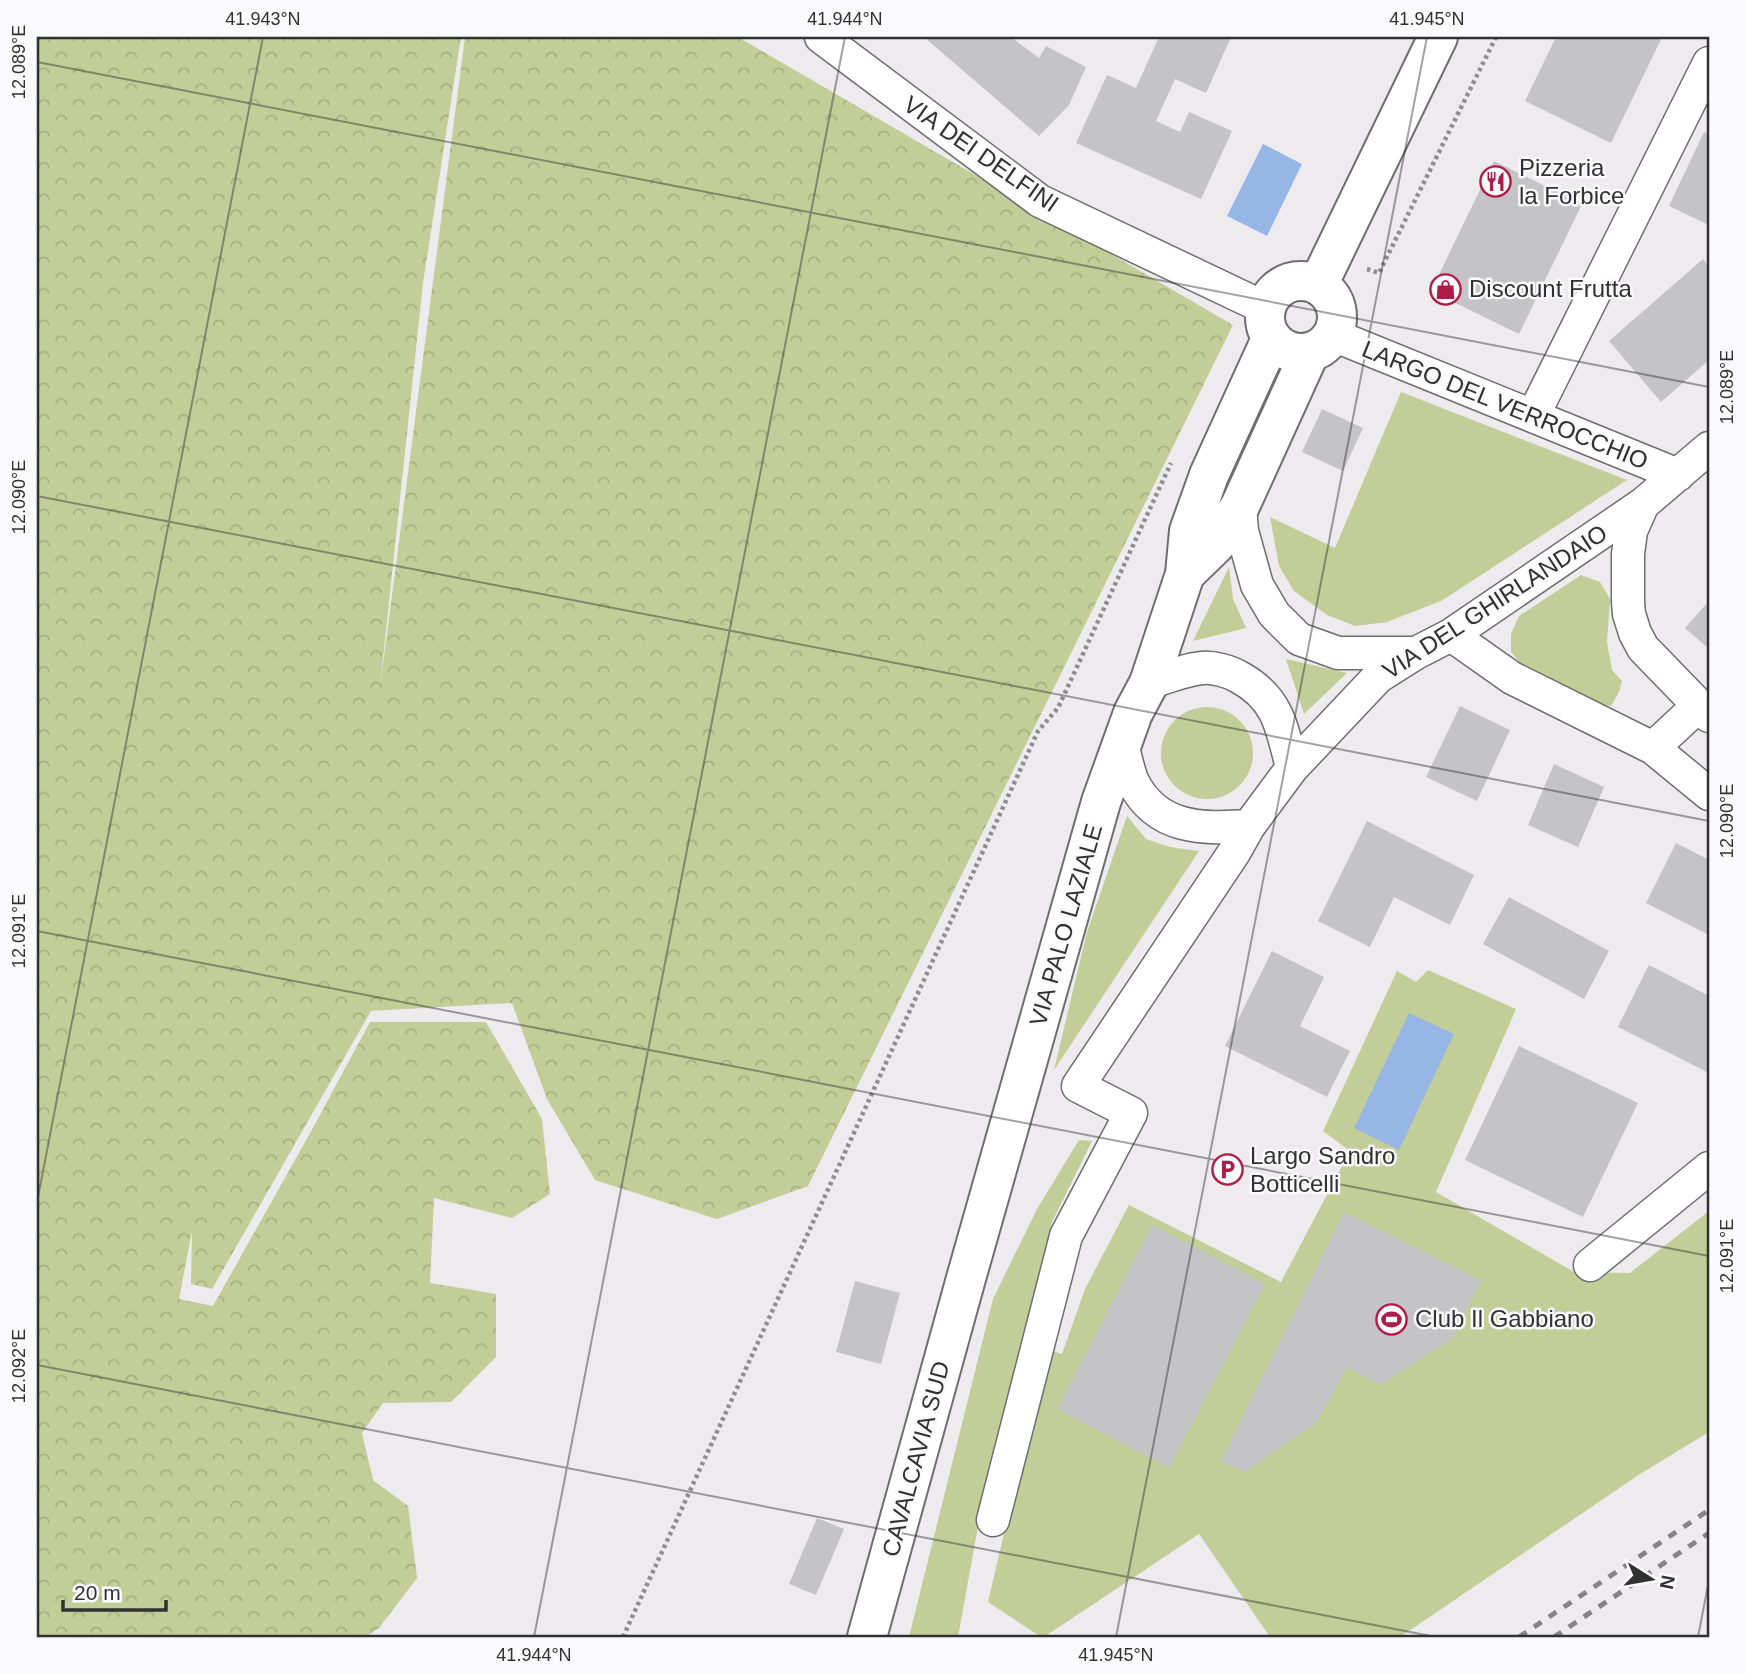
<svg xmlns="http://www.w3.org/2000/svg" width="1746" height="1674" font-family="Helvetica,sans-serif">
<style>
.grass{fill:#c3cd98}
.forest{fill:url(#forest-crowns)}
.water{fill:#96b6e5}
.building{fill:#c4c3c6}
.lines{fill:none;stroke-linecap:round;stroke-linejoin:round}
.street-casing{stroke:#6e6d6f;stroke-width:35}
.secondary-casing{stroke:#6e6d6f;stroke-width:42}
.path{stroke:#8e8d8f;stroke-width:4.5;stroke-dasharray:3.5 3.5;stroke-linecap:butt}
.street{stroke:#fff;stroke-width:32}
.secondary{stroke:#fff;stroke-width:38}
.rail{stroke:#848385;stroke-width:5;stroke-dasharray:9 9;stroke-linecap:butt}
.ticks{fill:none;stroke:#323132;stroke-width:2;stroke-opacity:0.45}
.labels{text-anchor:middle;stroke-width:5;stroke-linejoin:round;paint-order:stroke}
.street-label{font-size:24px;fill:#323132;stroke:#faf9fb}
.poi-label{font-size:24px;fill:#323132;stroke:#faf9fb;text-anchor:start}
.neatline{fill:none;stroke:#323132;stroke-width:2.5}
.ticks-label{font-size:18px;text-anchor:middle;fill:#323132}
</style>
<defs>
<pattern id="forest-crowns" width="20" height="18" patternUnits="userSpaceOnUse" patternTransform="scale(1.75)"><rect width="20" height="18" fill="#c3cd98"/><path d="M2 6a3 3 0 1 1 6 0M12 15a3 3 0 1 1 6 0" fill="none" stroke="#a8b083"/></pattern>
</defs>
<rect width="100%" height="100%" fill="#edebee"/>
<path class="grass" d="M1401,392L1627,480L1441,601L1387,622L1355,626L1327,615L1294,591L1279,566L1270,517L1335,548Z
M1229,567L1233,599L1246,628L1193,641Z
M1581,575L1600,582L1610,599L1607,642L1612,670L1622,681L1619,692L1611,706L1602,705L1529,673L1511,652V634L1519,616Z
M1286,659L1347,673L1304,714Z
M1161 753a46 46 0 1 1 92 0a46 46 0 1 1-92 0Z
M1127,816L1146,839L1170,847L1199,851L1054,1070L1087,932Z
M1428,970L1516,1009L1436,1192L1574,1272L1630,1273L1709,1211V1432L1640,1474L1400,1637H1270L1199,1534L1044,1637H1041L988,1602L1047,1349L1062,1354L1085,1289L1129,1205L1281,1282L1350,1151L1323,1131L1397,971L1416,982Z
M1079,1140L1092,1141L1052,1222L979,1521L958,1637H909L993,1299L1037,1209Z"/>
<path class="forest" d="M37,37H461L423,283L380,687L465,37H738L1233,325L808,1186L717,1219L595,1180L547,1099L512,1003L371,1011L212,1289L191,1284L192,1231L179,1299L213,1306L314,1126L370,1022H486L542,1119L550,1194L512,1218L434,1198L430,1283L496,1294V1357L451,1402L383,1403L362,1433L373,1480L408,1506L417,1578L379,1628L365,1637H37Z"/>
<path class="water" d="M1263,144L1302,164L1267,236L1227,216Z
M1409,1013L1454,1034L1399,1150L1354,1128Z"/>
<path class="building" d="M924,37H1011L1039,58L1046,46L1086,67L1069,105L1039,136Z
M1159,37H1231L1206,93L1175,79L1156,121L1180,132L1189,112L1232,131L1201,199L1076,143L1107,75L1136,88Z
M1556,37H1662L1611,143L1525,101Z
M1704,132L1709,135V225L1669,206Z
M1494,161L1582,204L1519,334L1431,291Z
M1703,259L1709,267V360L1661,402L1609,341Z
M1322,409L1363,428L1343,471L1302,452Z
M1709,601V649L1685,628Z
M1460,706L1510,730L1477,801L1426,777Z
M1554,764L1604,787L1578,847L1528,825Z
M1367,821L1474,875L1450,925L1394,897L1370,947L1318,921Z
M1676,843L1709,860V894L1707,897L1709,898V935L1646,903Z
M1509,897L1609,951L1584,999L1483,944Z
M1272,951L1324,977L1300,1026L1350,1051L1327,1097L1225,1046Z
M1649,965L1709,996V1073L1618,1027Z
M1519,1046L1638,1103L1583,1217L1465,1160Z
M1344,1212L1481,1281L1452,1339L1380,1385L1347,1367L1317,1422L1245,1472L1221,1461Z
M1152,1225L1265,1284L1169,1468L1057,1409Z
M855,1281L900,1293L881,1364L836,1352Z
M817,1518L844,1529L816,1595L789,1584Z"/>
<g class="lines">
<defs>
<path id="street" d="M821,37L1040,201L1265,308
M1333,335L1678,475
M1533,416L1709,63
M1643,504L1631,531L1628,554V602L1629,614L1635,633L1643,648L1709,716
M1240,506L1242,531L1257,585L1274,614L1299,639L1338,653H1416
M1451,635L1512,678L1653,748L1709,794
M1149,683C1166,677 1184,670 1202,668C1213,667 1229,671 1239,677C1278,698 1282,727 1292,768
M1122,745C1126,757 1128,771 1133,782C1157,830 1203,829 1249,826
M1653,748L1698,706
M1590,1265L1709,1168
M993,1520L1066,1236L1131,1113L1078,1086L1235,851L1249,826L1292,768L1378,677L1416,653L1451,635L1643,504L1709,448"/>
<path id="secondary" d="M1265 317a36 36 0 1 1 72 0a36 36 0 1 1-72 0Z
M1318,285L1438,37
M1185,574L1216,544L1240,506L1310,352
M867,1637L965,1282L1101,802L1133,713L1149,683L1185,574L1189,531L1209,475L1271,339"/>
</defs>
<use href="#street" class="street-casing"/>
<use href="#secondary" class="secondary-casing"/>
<path class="path" d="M1367,269L1379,273L1496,37
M623,1637L1038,731L1058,708L1171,463"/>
<use href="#street" class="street"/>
<use href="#secondary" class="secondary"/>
<path class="rail" d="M1519,1637L1709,1510
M1554,1637L1709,1533"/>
</g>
<path class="ticks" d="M37,62L1709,387M37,496L1709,821M37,931L1709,1256M37,1202L263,37M37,1365L1436,1637M534,1637L845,37M1116,1637L1427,37M1698,1637L1709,1580"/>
<defs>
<symbol id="restaurant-ring" viewBox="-11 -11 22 22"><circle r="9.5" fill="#faf9fb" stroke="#af1c48" stroke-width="1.5"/><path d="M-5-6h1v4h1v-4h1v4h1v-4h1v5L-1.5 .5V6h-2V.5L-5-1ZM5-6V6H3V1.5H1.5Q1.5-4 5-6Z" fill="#af1c48"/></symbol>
<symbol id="shop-ring" viewBox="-11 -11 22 22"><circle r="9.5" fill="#faf9fb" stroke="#af1c48" stroke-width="1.5"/><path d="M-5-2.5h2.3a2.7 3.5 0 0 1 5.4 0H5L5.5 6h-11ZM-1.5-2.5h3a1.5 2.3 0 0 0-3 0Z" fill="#af1c48"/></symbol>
<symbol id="parking-ring" viewBox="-11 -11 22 22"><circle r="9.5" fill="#faf9fb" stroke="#af1c48" stroke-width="1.5"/><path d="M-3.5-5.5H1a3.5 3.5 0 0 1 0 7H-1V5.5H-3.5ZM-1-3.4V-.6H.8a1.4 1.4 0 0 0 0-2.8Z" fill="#af1c48"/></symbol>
<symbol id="stadium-ring" viewBox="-11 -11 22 22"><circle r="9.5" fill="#faf9fb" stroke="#af1c48" stroke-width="1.5"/><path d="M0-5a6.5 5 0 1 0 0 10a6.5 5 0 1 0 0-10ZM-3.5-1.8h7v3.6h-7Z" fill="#af1c48"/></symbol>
</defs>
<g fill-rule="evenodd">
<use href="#restaurant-ring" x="1478" y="164" width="35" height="35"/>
<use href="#shop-ring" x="1428" y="272" width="35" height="35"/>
<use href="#parking-ring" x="1210" y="1152" width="35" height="35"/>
<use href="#stadium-ring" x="1374" y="1302" width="35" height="35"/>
</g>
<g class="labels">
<g class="street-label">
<text transform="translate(981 154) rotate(35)" y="8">VIA DEI DELFINI</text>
<text transform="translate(1505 405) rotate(22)" y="8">LARGO DEL VERROCCHIO</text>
<text transform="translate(1495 602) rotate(-33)" y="8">VIA DEL GHIRLANDAIO</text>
<text transform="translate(1066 925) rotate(-74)" y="8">VIA PALO LAZIALE</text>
<text transform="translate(916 1459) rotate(-75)" y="8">CAVALCAVIA SUD</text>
</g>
<g class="poi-label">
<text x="1519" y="176">Pizzeria<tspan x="1519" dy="28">la Forbice</tspan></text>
<text x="1469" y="297">Discount Frutta</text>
<text x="1250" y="1164">Largo Sandro<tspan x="1250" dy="28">Botticelli</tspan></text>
<text x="1415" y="1327">Club Il Gabbiano</text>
</g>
</g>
<rect width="1746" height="1674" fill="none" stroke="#faf9fb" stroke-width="77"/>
<g transform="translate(1651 1579) rotate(101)" stroke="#faf9fb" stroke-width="5" paint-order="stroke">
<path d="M0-5L12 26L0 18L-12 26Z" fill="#323132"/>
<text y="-10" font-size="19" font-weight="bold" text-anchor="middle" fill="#323132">N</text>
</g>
<path d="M63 1600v10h103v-10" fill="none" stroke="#323132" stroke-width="3.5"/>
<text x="74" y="1600" font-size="21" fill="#323132" stroke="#faf9fb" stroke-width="5" paint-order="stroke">20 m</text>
<rect x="38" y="38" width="1670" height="1598" class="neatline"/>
<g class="ticks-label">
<text x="263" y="25">41.943°N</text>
<text x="845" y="25">41.944°N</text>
<text x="1427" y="25">41.945°N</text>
<text transform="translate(19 62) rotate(-90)" y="6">12.089°E</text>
<text transform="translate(1727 387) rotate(-90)" y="6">12.089°E</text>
<text transform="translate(19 497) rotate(-90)" y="6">12.090°E</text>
<text transform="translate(1727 821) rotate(-90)" y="6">12.090°E</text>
<text transform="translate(19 931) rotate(-90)" y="6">12.091°E</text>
<text transform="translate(1727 1256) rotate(-90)" y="6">12.091°E</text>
<text transform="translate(19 1366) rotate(-90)" y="6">12.092°E</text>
<text x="534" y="1661">41.944°N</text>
<text x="1116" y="1661">41.945°N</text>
</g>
</svg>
